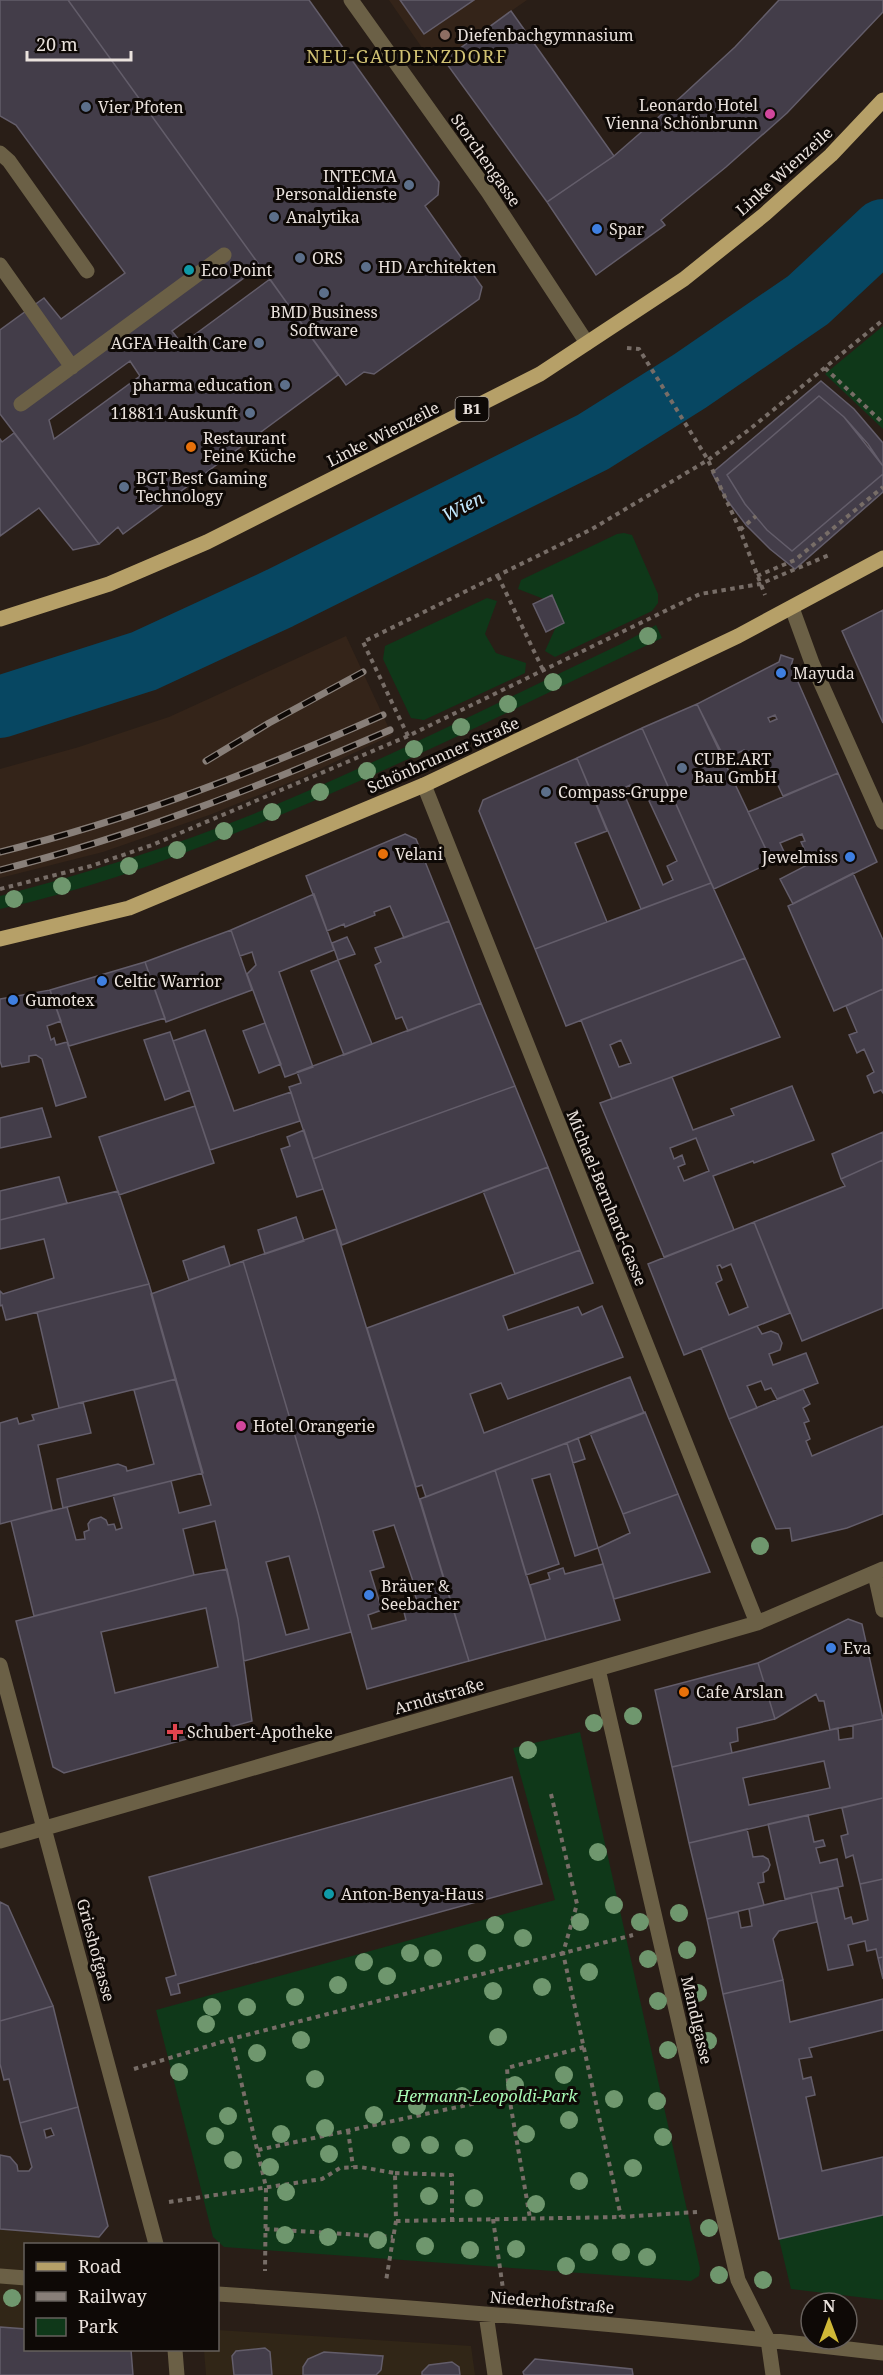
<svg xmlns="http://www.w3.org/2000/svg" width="883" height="2375" font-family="'Noto Serif',serif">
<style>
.commercial{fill:#312617}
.built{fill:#342419}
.green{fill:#0f3819}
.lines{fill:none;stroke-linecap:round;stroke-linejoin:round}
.river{stroke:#074762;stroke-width:62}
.building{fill:#433d49;stroke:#635d6a;stroke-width:1.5;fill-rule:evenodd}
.path{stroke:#776d67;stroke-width:4;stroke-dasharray:4.5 4.5;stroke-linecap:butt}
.minor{stroke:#6b6046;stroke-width:15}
.major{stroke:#b6a068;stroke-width:15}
.rail-casing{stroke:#887f79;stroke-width:7}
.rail{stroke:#0e0906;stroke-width:4.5;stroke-dasharray:14;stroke-linecap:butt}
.tree{fill:#6f976e}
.education-dot{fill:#8d6e63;stroke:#0e0906;stroke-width:2}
.service-dot{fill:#5c6f8a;stroke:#0e0906;stroke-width:2}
.hotel-dot{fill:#d1479c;stroke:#0e0906;stroke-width:2}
.shop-dot{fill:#3f7fe0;stroke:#0e0906;stroke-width:2}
.culture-dot{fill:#0f9aa8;stroke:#0e0906;stroke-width:2}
.food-dot{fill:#e8710a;stroke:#0e0906;stroke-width:2}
.health-dot{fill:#e0444e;stroke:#0e0906;stroke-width:2}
.labels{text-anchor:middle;stroke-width:6;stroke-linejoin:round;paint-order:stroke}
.shield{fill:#0e0906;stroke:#a8a19c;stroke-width:1.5}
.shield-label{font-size:15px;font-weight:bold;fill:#eae2dd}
.poi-label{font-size:16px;fill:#eae2dd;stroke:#0e0906;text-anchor:start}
.street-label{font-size:16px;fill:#eae2dd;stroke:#0e0906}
.park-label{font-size:16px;font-style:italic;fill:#a9fab5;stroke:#0e0906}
.neighbourhood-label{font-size:18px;letter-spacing:1.5px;fill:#d0c173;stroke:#0e0906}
.water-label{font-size:18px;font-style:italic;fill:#c2e7fd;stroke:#0e0906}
</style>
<rect width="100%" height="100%" fill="#291e17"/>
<path class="commercial" d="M0,2229L99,2237L101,2244H26L25,2329L0,2327Z
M218,2330L471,2346L475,2375H206L204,2350H218Z"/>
<path class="built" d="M389,0H527L434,65Z
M346,636L392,735L303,777L212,814L103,852L0,878V769L79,747L169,717Z"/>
<path class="green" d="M883,326V429L825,374Z
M624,533L632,535L658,594V603L652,611L555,657L545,651L559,620L549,601L518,589L521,580L617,534Z
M487,598L497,601L485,634L496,653L526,663L525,673L424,720L411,718L383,659L385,646Z
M656,625L662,638C520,706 379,777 233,834C157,864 79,892 0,909V896C91,872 181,844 268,808C388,758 505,699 623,643Z
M580,1732L700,2268L699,2276L691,2281L224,2247L213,2237L156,2010L555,1900L513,1748Z
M883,2215V2300L791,2289L779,2239Z"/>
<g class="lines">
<path class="river" d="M0,707L144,661L280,598L593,442L690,381L808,300L883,230"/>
</g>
<path class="building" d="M0,0H68L260,266L172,331L182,344L270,279L338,375L123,534L118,527L99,544L0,414V330L44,298L61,319L125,273L16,125L0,116ZM130,361L140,376L54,439L49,420Z
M68,0H309L439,182L438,195L425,206L482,287L479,299L374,374L364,372L346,385Z
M400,0H474L424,34Z
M779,0H883V12L787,113L726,167L661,220L665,225L596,275L547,202L614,156L670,107L735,47Z
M511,11L614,156L547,202L444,60Z
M821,381L854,409L883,443V466L844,417L819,396L727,475L745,504L767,530L792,551L883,474V492L795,569L770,549L746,525L727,500L712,473Z
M819,396L844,417L868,444L883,466V474L792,551L767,530L745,504L727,475Z
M14,433L21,442L99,544L73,550L39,508L0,536V439L2,442Z
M552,595L564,623L546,632L533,604Z
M883,610V723L842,631Z
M781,655L793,659L791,666L838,773L783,796L769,766L755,772L744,750L725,759L697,704L779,662ZM775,715L777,719L770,722L768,718Z
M697,704L772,862L714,889L642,728Z
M642,728L711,883L641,909L577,758ZM630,785L633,792L643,788L677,861L667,866L673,880L663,885L622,789Z
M577,758L607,831L575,843L607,922L535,949L479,811L483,800Z
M838,773L877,862L793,904L780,879L815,861L811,853L807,855L801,842L805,841L802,834L780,843L786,856L772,862L748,812Z
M405,834L416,839L449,921L404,938L390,906L374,912L375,915L345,927L344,924L327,931L306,876Z
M853,873L883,940V989L834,1011L788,906Z
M711,883L745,958L566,1026L535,949Z
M314,894L334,950L279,972L313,1067L285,1077L247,974L256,965L252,952L240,956L231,930Z
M449,921L481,1003L408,1031L402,1017L396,1019L375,965L381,962L375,948Z
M231,930L252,990L166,1022L145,962Z
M347,937L355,954L338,960L332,943Z
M745,958L780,1037L612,1099L581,1020ZM621,1040L631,1063L619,1067L610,1045Z
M338,960L372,1044L344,1055L311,971Z
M145,962L165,1018L69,1046L50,990Z
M883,989V1093L881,1090L874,1093L867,1076L874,1072L864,1049L857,1053L849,1035L857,1032L846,1006Z
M50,990L61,1021L47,1026L51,1040L54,1038L56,1045L67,1042L86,1097L56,1106L42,1059L36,1055L29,1056V1062L2,1067L0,1061V999Z
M481,1003L515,1086L313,1159L289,1087L301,1083L297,1072Z
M265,1023L281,1064L259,1073L243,1031Z
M205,1030L234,1111L291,1092L300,1121L210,1150L173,1041Z
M170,1032L190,1090L165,1100L144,1040Z
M672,1077L693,1130L734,1115L731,1109L792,1086L814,1140L754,1163L753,1161L713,1176L734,1230L664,1257L600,1103ZM696,1138L709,1171L684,1181L678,1167L685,1164L682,1155L674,1159L670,1148Z
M515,1086L548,1167L342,1245L313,1159Z
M195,1106L214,1163L119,1195L99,1137Z
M42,1108L51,1137L0,1148V1118Z
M304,1130L323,1189L297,1197L281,1149L290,1146L287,1137Z
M883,1132V1160L841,1179L832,1154Z
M883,1160V1308L802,1341L754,1222L845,1186L841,1179Z
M548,1167L580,1250L515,1274L483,1191Z
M59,1177L67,1203L0,1220V1191Z
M118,1191L149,1284L6,1320L2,1305L0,1306V1291L3,1294L54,1278L44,1239L0,1249V1220Z
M296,1217L304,1241L265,1254L258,1230Z
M754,1222L790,1313L684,1355L648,1264ZM731,1264L748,1307L729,1315L716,1283L722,1280L717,1266L720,1265L722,1268Z
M336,1229L469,1661L367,1689L318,1513L243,1261ZM394,1525L415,1587L413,1588L419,1608L404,1612L406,1620L372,1629L368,1615L382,1610L370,1571L384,1567L373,1531Z
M224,1246L230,1266L189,1280L183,1261Z
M580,1250L593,1283L503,1316L508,1330L578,1307L582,1315L602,1306L623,1357L508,1399L501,1383L470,1394L484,1433L630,1377L644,1413L426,1497L422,1485L416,1487L367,1328Z
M243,1261L318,1513L351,1632L244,1661L238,1619L215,1521L183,1529L194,1575L34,1616L11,1521L67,1507L76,1540L85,1539L84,1532L89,1530L88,1524L91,1520L101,1517L106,1520L108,1525L114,1524L116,1530L122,1528L113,1495L171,1481L179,1513L211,1505L151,1294ZM289,1556L309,1629L286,1635L266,1562Z
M149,1284L176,1379L59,1408L37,1312Z
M757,1326L762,1334L771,1331L778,1334L782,1343L780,1350L769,1354L773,1365L806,1353L818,1383L777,1399L771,1388L765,1390L761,1381L747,1386L757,1408L729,1419L701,1348Z
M176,1379L203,1473L63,1508L57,1479L118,1464L126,1467L127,1471L154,1464L134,1390Z
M803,1389L810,1404L803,1408L809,1421L804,1423L810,1439L806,1441L812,1456L883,1426V1514L847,1528L792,1541L790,1528L776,1529L729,1419Z
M83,1402L91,1433L38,1445L52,1510L0,1524V1423L17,1418L19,1424L34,1420L32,1415Z
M645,1412L678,1494L623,1514L590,1433Z
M578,1438L585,1459L573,1463L567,1443Z
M567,1443L598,1548L575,1556L550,1474L532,1479L559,1564L526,1575L495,1470Z
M495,1470L546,1640L469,1661L420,1499Z
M678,1494L710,1572L614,1599L598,1548L630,1533L623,1514Z
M603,1564L620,1620L546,1640L530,1585L550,1579L548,1573L563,1568L565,1574Z
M227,1569L238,1619L252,1721L64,1773L53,1767L16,1621L194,1575ZM206,1608L218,1667L115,1693L101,1632Z
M848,1619L862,1624L883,1719L830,1730L824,1701H819L816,1694L775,1719L758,1663Z
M758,1663L775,1719L737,1728L738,1741L730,1743L732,1753L672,1767L655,1690Z
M883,1719V1798L689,1843L672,1767L838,1728L839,1740L853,1738V1725ZM824,1761L830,1788L749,1805L743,1778Z
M512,1777L542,1884L178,1984L180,1993L171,1995L166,1978L176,1975L149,1877Z
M883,1798V1879L860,1884L853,1855L846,1858L841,1836L848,1834L842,1808Z
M808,1815L814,1842L823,1840L825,1846L816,1848L820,1863L837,1859L843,1886L785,1899L768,1824Z
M747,1829L753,1857L763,1856L768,1859L770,1865L768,1870L763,1873L764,1882L758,1883L764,1905L707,1919L689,1843Z
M883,1879V1957L878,1958L876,1949L867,1951L865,1941L848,1945L853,1965L828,1970L811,1893L838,1888L845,1919L851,1917L853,1924L868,1920L860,1884Z
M811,1893L817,1922L779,1931L773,1939L783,1980L723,1994L707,1919L738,1912L741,1928L752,1926L749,1909Z
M0,1902L8,1906L53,2006L0,2021Z
M883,1957V1979L878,1958Z
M783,1980L790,2022L883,1999V2030L809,2048L812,2057L799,2059L803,2079L811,2077L815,2095L806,2097L822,2171L883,2157V2215L779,2239L723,1994Z
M53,2006L78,2107L20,2123L9,2079L4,2080L0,2064V2021Z
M78,2107L108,2226L99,2237L0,2229V2155L10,2157L17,2165L18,2171H29L32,2167L20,2123ZM51,2128L54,2135L46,2138L44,2130Z
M0,2327L26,2329V2350H131L133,2375H0Z
M265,2348L270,2352L272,2375H234L232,2356L236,2351Z
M324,2352L383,2356L381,2370L376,2375H303V2367L308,2359Z
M535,2359L632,2369L633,2375H524L523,2372Z
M452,2362L459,2367L460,2375H422V2372L429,2365Z"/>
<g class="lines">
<path class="path" d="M627,348L639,349L708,460L740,530L765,595
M825,368L883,423
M740,530L756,516
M498,576L543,670
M757,576L795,560L883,487
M408,736L363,642L592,529L708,460L750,429L883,320
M0,889L91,866L152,845L408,736L700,594L760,584L829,555
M551,1794L577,1904L563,1953L621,2217
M231,2039L266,2187L265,2271
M134,2069L231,2039L633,1935
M509,2096L530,2218
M348,2130L353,2167
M258,2150L509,2096L507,2068L584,2047
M395,2173L452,2175V2219
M169,2202L322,2179L340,2168L360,2167L395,2173L396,2221L386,2281
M493,2219L503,2289
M396,2221L621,2217L697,2212
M265,2229L393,2237"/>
<path class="minor" d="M351,0L488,192L587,343
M0,153L9,161L87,271
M0,265L72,367
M21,404L224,255
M792,608L812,663L883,822
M424,785L757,1623
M875,1574L883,1610
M0,1665L156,2244
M598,1669L738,2280L768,2340L773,2375
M0,1841L757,1623L883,1569
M0,2276L26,2278
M218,2294C440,2309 662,2327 883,2353
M486,2314L495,2375
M175,2350L177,2375"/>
<path class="major" d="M0,619L109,584L207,542L540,374L684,279L765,214L831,155L883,100
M0,939L129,908L424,785L738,636L883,558"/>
<defs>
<path id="rail" d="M206,761L269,723L363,672
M0,852C134,819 257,771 383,715
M0,870C135,836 263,785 390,730"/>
</defs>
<use href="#rail" class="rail-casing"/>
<use href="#rail" class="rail"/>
</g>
<g class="tree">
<circle cx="648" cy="636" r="9"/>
<circle cx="553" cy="682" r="9"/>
<circle cx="508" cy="704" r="9"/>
<circle cx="461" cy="727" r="9"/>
<circle cx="414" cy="749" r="9"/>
<circle cx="367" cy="771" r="9"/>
<circle cx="320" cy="792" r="9"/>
<circle cx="272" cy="812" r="9"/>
<circle cx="224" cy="831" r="9"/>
<circle cx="177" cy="850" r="9"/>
<circle cx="129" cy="866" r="9"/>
<circle cx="62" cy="886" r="9"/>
<circle cx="14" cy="899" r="9"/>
<circle cx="760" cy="1546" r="9"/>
<circle cx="633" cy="1716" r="9"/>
<circle cx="594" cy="1723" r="9"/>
<circle cx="528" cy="1750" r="9"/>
<circle cx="598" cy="1852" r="9"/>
<circle cx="614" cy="1905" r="9"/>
<circle cx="679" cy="1913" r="9"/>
<circle cx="580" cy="1922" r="9"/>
<circle cx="640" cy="1922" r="9"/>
<circle cx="495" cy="1925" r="9"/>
<circle cx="523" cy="1938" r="9"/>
<circle cx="687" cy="1950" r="9"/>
<circle cx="410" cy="1953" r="9"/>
<circle cx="477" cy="1953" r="9"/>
<circle cx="433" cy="1958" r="9"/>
<circle cx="648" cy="1959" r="9"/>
<circle cx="364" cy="1962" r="9"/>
<circle cx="589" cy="1972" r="9"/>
<circle cx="387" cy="1976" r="9"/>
<circle cx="338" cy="1985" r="9"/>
<circle cx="542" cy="1987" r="9"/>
<circle cx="493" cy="1991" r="9"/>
<circle cx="698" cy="1993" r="9"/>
<circle cx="295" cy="1997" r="9"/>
<circle cx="658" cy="2001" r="9"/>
<circle cx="212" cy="2007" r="9"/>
<circle cx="247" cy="2007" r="9"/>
<circle cx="206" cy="2024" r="9"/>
<circle cx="498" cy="2037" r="9"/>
<circle cx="301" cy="2040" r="9"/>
<circle cx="708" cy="2041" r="9"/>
<circle cx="668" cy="2050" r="9"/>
<circle cx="257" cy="2053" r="9"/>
<circle cx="179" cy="2072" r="9"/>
<circle cx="564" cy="2075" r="9"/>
<circle cx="315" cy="2079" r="9"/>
<circle cx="515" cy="2085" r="9"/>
<circle cx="462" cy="2096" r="9"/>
<circle cx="614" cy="2099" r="9"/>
<circle cx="657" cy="2101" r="9"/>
<circle cx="417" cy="2106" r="9"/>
<circle cx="374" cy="2115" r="9"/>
<circle cx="228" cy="2116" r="9"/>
<circle cx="569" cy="2120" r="9"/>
<circle cx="325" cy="2128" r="9"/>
<circle cx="281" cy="2134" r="9"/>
<circle cx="526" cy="2134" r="9"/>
<circle cx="215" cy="2136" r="9"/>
<circle cx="663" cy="2137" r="9"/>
<circle cx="401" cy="2145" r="9"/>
<circle cx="430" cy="2145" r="9"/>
<circle cx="464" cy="2148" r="9"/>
<circle cx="329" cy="2154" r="9"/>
<circle cx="233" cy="2160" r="9"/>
<circle cx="270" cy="2167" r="9"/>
<circle cx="633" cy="2168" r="9"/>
<circle cx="579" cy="2181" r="9"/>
<circle cx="286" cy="2192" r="9"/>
<circle cx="429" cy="2196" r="9"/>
<circle cx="474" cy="2198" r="9"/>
<circle cx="536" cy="2204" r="9"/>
<circle cx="709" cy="2228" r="9"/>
<circle cx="285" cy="2235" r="9"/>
<circle cx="328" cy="2237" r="9"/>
<circle cx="378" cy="2240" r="9"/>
<circle cx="425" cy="2246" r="9"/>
<circle cx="516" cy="2249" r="9"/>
<circle cx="470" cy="2250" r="9"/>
<circle cx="589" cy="2252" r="9"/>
<circle cx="621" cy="2252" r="9"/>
<circle cx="647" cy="2257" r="9"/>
<circle cx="566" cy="2266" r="9"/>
<circle cx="719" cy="2275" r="9"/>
<circle cx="763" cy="2280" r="9"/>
<circle cx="12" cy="2298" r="9"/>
</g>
<circle class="education-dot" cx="445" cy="35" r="6"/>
<g class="service-dot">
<circle cx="86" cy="107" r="6"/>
<circle cx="409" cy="185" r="6"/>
<circle cx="274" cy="217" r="6"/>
<circle cx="300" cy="258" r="6"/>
<circle cx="366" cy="267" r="6"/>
<circle cx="324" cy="293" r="6"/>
<circle cx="259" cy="343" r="6"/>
<circle cx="285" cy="385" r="6"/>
<circle cx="250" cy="413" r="6"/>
<circle cx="124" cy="487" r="6"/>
<circle cx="682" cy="768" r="6"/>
<circle cx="546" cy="792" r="6"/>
</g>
<g class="hotel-dot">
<circle cx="770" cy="114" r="6"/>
<circle cx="241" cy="1426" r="6"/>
</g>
<g class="shop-dot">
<circle cx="597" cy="229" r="6"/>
<circle cx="781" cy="673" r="6"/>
<circle cx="850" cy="857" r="6"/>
<circle cx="102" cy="981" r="6"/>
<circle cx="13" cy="1000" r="6"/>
<circle cx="369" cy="1595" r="6"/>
<circle cx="831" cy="1648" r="6"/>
</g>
<g class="culture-dot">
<circle cx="189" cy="270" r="6"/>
<circle cx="329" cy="1894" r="6"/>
</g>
<g class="food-dot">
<circle cx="191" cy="447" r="6"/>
<circle cx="383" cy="854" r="6"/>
<circle cx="684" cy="1692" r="6"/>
</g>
<path class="health-dot" d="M172 1723h6v6h6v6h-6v6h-6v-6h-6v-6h6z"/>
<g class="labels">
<rect class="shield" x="455.5" y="397" width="33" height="24" rx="4.5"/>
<g class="shield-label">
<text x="472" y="414">B1</text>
</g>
<g class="poi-label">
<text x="457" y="41">Diefenbachgymnasium</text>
<text x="758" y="111" text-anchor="end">Leonardo Hotel<tspan x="758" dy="18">Vienna Schönbrunn</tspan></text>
<text x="98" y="113">Vier Pfoten</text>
<text x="397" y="182" text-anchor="end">INTECMA<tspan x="397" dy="18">Personaldienste</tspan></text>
<text x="286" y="223">Analytika</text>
<text x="609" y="235">Spar</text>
<text x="312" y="264">ORS</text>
<text x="378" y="273">HD Architekten</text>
<text x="201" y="276">Eco Point</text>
<text x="324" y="318" text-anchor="middle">BMD Business<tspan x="324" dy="18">Software</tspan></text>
<text x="247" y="349" text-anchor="end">AGFA Health Care</text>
<text x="273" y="391" text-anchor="end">pharma education</text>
<text x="238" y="419" text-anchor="end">118811 Auskunft</text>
<text x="203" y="444">Restaurant<tspan x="203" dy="18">Feine Küche</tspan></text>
<text x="136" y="484">BGT Best Gaming<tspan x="136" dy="18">Technology</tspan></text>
<text x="793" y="679">Mayuda</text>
<text x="694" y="765">CUBE.ART<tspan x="694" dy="18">Bau GmbH</tspan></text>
<text x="558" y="798">Compass-Gruppe</text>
<text x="395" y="860">Velani</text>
<text x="838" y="863" text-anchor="end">Jewelmiss</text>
<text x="114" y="987">Celtic Warrior</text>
<text x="25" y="1006">Gumotex</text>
<text x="253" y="1432">Hotel Orangerie</text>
<text x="381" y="1592">Bräuer &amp;<tspan x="381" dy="18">Seebacher</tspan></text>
<text x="843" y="1654">Eva</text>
<text x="696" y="1698">Cafe Arslan</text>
<text x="187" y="1738">Schubert-Apotheke</text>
<text x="341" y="1900">Anton-Benya-Haus</text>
</g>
<g class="street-label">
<text transform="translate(486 160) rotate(55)" y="6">Storchengasse</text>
<text transform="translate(784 171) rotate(-42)" y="6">Linke Wienzeile</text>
<text transform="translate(383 434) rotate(-27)" y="6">Linke Wienzeile</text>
<text transform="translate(443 755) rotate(-24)" y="6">Schönbrunner Straße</text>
<text transform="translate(607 1198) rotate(68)" y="6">Michael-Bernhard-Gasse</text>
<text transform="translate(439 1696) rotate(-16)" y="6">Arndtstraße</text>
<text transform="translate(96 1950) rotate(75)" y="6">Grieshofgasse</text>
<text transform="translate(697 2020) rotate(77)" y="6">Mandlgasse</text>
<text transform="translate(552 2302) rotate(5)" y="6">Niederhofstraße</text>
</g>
<g class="park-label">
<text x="487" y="2102">Hermann-Leopoldi-Park</text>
</g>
<g class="neighbourhood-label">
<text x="407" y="63">NEU-GAUDENZDORF</text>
</g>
<g class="water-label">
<text transform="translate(463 507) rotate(-27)" y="6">Wien</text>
</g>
</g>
<rect x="24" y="2243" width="195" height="108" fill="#0e0906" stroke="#66605c" stroke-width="1.5"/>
<rect x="36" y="2262" width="30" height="9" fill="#b6a068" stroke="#66605c" stroke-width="1.5"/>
<text x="78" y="2273" font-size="18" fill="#eae2dd">Road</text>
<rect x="36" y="2292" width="30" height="9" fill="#887f79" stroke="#66605c" stroke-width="1.5"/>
<text x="78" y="2303" font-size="18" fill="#eae2dd">Railway</text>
<rect x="36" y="2318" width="30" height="18" fill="#0f3819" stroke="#66605c" stroke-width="1.5"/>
<text x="78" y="2333" font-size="18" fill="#eae2dd">Park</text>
<g transform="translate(829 2321)"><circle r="28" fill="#0e0906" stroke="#66605c" stroke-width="1.5"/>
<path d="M0-4.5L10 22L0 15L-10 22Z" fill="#cfb837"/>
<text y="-9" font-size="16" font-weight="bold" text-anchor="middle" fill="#eae2dd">N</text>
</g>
<path d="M27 51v9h104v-9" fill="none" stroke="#eae2dd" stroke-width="3"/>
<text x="36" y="51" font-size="18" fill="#eae2dd" stroke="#0e0906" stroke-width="4.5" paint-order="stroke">20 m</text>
</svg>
